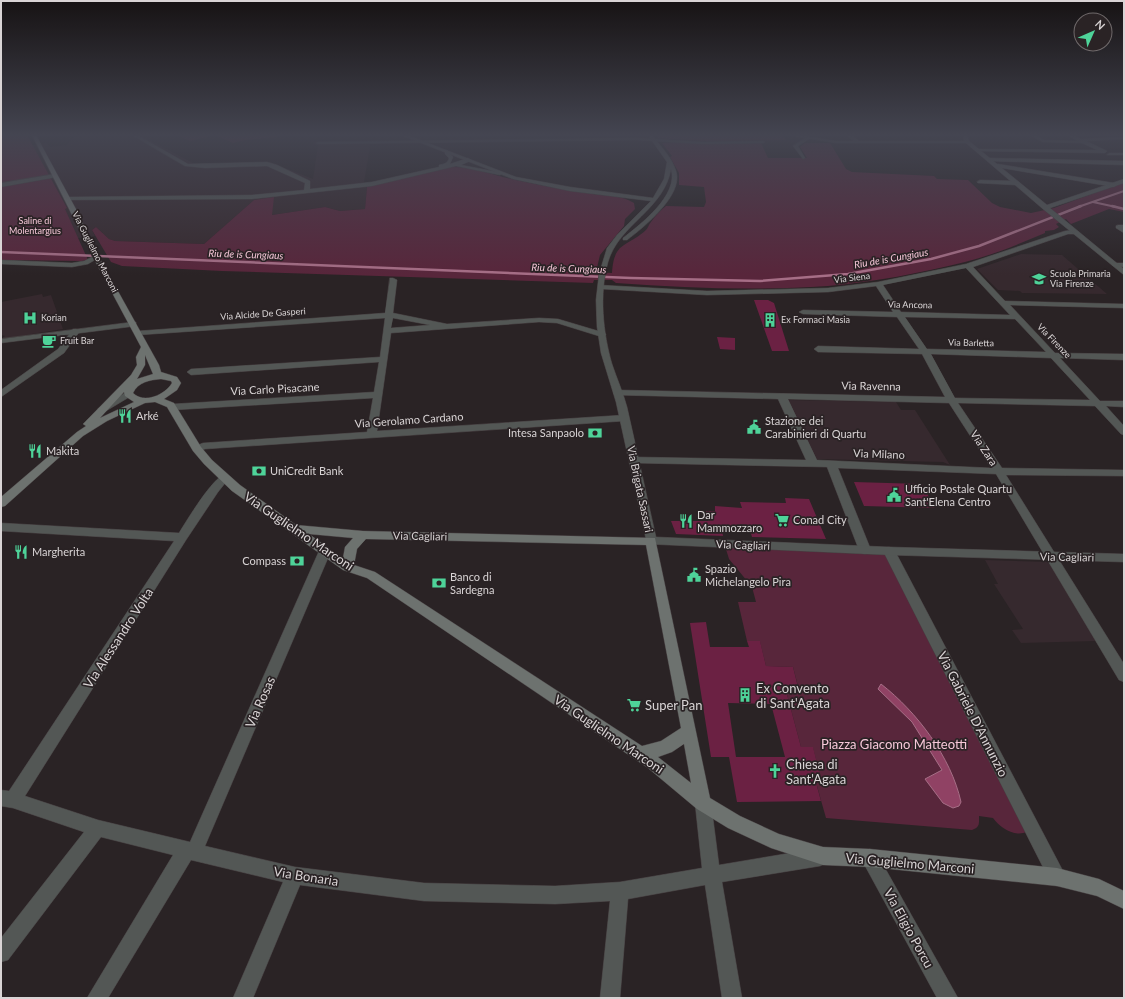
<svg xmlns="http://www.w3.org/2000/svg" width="1125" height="999" font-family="Lato,sans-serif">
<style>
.built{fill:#36292e}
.green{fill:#58263b}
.water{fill:#904264;stroke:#a66e86}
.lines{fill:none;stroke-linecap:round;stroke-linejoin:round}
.stream-far1{stroke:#a66e86;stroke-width:2}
.stream{stroke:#a66e86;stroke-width:2.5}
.building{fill:#6b2143}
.minor-casing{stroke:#463f41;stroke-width:1}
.tertiary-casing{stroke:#463f41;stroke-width:1}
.secondary-casing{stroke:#463f41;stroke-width:1}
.minor{fill:#535755;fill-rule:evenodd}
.tertiary{fill:#535755;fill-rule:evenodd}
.secondary{fill:#6d726f;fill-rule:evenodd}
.labels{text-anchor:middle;stroke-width:3.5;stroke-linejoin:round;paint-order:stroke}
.far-park-label{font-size:9px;fill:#f6c7d8;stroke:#2a2325}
.far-street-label{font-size:9px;fill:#d9d4d5;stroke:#2a2325}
.far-poi-label{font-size:9px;fill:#d9d4d5;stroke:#2a2325;text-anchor:start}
.far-water-label{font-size:10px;font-style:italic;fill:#f6c7d8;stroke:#2a2325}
.street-label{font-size:11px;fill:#d9d4d5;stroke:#2a2325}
.poi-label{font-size:11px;fill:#d9d4d5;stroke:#2a2325;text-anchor:start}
.near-street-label{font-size:13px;fill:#d9d4d5;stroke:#2a2325}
.near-poi-label{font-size:13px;fill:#d9d4d5;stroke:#2a2325;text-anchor:start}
.near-park-label{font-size:13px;fill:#f6c7d8;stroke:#2a2325}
</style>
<rect width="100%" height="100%" fill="#2a2325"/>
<path class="built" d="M75,135H140L193,163L207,164L270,162L313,179L318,145L313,144L314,142L371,141L364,182L367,186L365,209L340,211L325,207L272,215L254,200L204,244L115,241L109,239L96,227L92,230L95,236L79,238L47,239L19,147L47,143L50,147L67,145Z
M1021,254L1062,255L1107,294L1022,293L1020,291L998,290L977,269Z
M42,294L43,297L51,295L63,329L1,339L5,336L1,335V302Z
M788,400L896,402L901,410H915L950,465L943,462L815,459Z
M985,560L1049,562L1096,641L1021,643L1012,630L1023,629L994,584H998Z"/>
<path class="green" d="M1,135H27L67,208L65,209L88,260L82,261L1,260Z
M194,135H277L276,137L245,140L233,143L215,135L190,141L179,136Z
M658,135H776L782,136L786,140L706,141L658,138Z
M676,142L709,144L761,143L768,158H807L800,147L805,143H830L846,169L852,172L934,176L937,179L968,180L992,203L1000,207L1031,213L1054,208L1124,182V212L1109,209L1071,224L1066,219L1056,224L1059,227L1054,230L1045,231V233C1019,244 993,255 965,262C921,273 874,282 828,286C758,291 687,288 616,283L612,280H594L593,283L222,271L122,266L111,262L92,230L96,227L109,239L115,241L204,244L254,200L274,197L272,215L325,207L340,211L365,209L367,187L448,167C472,166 489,174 511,179C538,185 565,190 593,194C606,196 622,195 634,203L635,209L625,219L624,226L600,255L596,272L612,273C614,241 626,248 646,230C648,228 649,224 651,222C655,216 660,211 666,206L704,207L706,202L704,187L679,185V173L670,157L672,156L662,143Z
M725,546L886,553L1027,832C1014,837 1000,828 993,818L979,816C979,824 980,827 972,830L826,818L815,779H821L813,748L801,747L785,687L798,686L793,667L766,666L760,642L747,641L738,602H756L752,587L729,559Z"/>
<path class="water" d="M881,684C917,712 951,757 961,802L959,806L953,808L943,803L925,779L942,770L912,722L878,689Z"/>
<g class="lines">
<path class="stream-far1" d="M1093,202L1116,207
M1078,207L1124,191"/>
<path class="stream" d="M1112,206L1124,209
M1,252L631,278L760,281L848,274L931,259L979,246L1081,206"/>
</g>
<path class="building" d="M754,300H768L774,303L789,351H772Z
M717,337L735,338V350L720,349Z
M854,482L922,484L935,508L864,506Z
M785,498L809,499L826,539L752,537L750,530H722L723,536L676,534L671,521H708L706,511H715V506L742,508L740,502L786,503Z
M706,622L710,647H749L747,641H760L766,666L793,667L798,687H785L801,747H813L821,779H815L821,801L737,802L729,757H785L771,704L728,703L736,757H711L690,623Z"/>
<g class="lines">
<defs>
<path id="minor" d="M132,135H137L188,164L267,162L277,165L310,181V189L372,182L439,167V165C444,164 448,163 449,158L445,154V151L447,150L453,157L450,164L468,158L471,160L470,161L461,165L503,173L500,175L495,174L456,166L372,186L252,199L65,200L64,199L67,197L252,195L304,190L305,183L267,166L205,168L185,166Z
M847,135H852L860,142L856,143Z
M1030,135H1035L1044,140L1077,141L1068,135H1073L1081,139L1124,137V139L1086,141L1107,151L1105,153L977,151L975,150L977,149L1097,150L1082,143L1043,142Z
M807,137L809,139L798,146L805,158L803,159L793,146Z
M637,138L703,142L763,141L765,142L763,143L703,144L637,140L318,144L316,143L318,142Z
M1109,153H1124V155H1107Z
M990,158L1124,161V165L988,161V159Z
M998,164L1114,183L1117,185L1114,187L996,167L995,166Z
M55,174L57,175V177L1,187V183Z
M980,180L1016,181L1019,183L1016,185L978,183L977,182Z
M1118,225H1124V233L1116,228V226Z
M1065,231L1074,230L1077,232L1074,234H1068L973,267L1005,301L1124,304V308L1010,305L1055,353L1124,354V360L1060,358L1100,401H1124V407L1106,406L1124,426V435L1121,434L1095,406L958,403L1002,468L1124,470V476L1006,475L1124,664V682L1119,680L996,474L838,468L871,550L869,553L865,554L861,553L859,550L827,467L634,463L629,460L634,457L806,460L778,399L615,395L613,393L615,391L618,390L945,397L922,354L818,352L814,349L818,346L919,349L897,317L803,314L799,312L803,310L893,312L876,286L828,292L707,295L602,289H599V285L707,291L828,288L878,282L966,264ZM966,268L1010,315L901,312L883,285ZM905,317L1015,319L1046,352L927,349ZM931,354L1051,358L1090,400L955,398ZM788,399L949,403L991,468L817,460Z
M96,255L99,257L98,258L88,264L72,267L1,264V260L72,263L84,261Z
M1115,263H1124V267L1113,266L1112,265Z
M390,278H393L397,280L393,313L447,324L539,318L558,319L605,333L606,335L602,337L557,323L539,322L391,333L377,431L624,415L629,418L624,421L205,449L197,452L192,449L193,447L203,443L367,432L373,398L173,410L168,407L173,404L374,392L379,362L191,375L187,372L191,369L380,357L385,318L138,335L134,333L138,331L385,313ZM393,318L430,325L391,328Z
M73,329H76L80,331L64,353L1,397V390L58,349Z
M225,474L230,477L218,492L186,540L25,796L98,820L190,842L319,551L321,548L325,547L329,548L331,551L205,846L295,867L424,883L555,886L620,882L702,868L695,803L697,797L703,795L709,797L711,803L719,865L820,848L826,851L829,857L826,863L820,866L722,882L742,998H722L705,885L628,899L620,998H600L610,901L555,904L424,901L300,885L253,998H233L283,882L191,860L108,998H87L173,855L101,837L8,960L1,962V938L84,832L13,808L1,806V790L9,791L174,541L1,531V523L179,533C187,520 213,477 225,474Z
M889,547L893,548L895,551L1063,871L1066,877L1063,883L1057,886L1051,883L883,551L885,548Z"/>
<path id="tertiary" d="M401,135H407L516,177L570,187L653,198L664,179L667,162L648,135H652C660,146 672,157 676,171C684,195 644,227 627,240H623V238C641,224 679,195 671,169C664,210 619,224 608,262C599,294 603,333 612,364C617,379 623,392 627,407C637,450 646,494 656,537L889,547L1124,554V562L889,555L647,544L616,402L601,353L597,327L596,300L599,274L607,248L617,235L651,201L570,191L513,179Z
M788,135H798L836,141H964L963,135H967L969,141L1047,205L1124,179V183L1050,208L1124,269V275L1043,209L966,143H836Z
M133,322H136V326L1,343V339Z
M128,391L133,394L131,396L106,411H100L98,409Z
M870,849L876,852L958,998H937L864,864L861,858L864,852Z"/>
<path id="secondary" d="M32,135H36L77,211L99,257L159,365L161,372L177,377L181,383L177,390L164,399L174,403L201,447L212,460L240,485L296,525L363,531L655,538L710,798L740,816L779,834L823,847L870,849L1057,868L1099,879L1124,891V909L1097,896L1057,886L870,867L823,865L771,848L728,828L697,809L648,768L367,578L343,570L232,491L204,464L193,451L167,407L155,402L145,403L107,421L83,436L5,506L1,507V497L77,432L86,426L83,424L85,422L131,375L137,365L136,357L141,347L93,257ZM145,355L153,374L137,379L145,365ZM161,379L171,381L172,383C165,395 144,404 133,393C138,382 150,380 161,379ZM124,392L125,396L134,402L100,418ZM309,534L353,538L345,547L343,558ZM366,539L646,545L681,728L661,741L642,746L375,572L354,565L357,549ZM684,744L691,783L658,757L672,752Z"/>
</defs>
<use href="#minor" class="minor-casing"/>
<use href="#tertiary" class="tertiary-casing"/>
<use href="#secondary" class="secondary-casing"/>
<use href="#minor" class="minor"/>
<use href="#tertiary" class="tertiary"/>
<use href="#secondary" class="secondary"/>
</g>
<linearGradient id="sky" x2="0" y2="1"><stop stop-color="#171314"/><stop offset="0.49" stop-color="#444551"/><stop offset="1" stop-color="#444551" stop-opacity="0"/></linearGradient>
<rect width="1125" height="275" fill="url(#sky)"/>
<defs>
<symbol id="school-bare" viewBox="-9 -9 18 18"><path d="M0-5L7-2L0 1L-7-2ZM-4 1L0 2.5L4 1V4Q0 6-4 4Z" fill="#4ed399" stroke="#2a2325" stroke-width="2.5" paint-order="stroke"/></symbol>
<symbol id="hospital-bare" viewBox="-9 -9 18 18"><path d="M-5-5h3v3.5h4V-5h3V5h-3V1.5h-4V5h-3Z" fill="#4ed399" stroke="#2a2325" stroke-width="2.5" paint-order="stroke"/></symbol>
<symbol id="building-bare" viewBox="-9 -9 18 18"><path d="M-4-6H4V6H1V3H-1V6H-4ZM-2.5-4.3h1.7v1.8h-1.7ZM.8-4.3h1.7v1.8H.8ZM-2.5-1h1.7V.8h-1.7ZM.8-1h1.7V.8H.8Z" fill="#4ed399" stroke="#2a2325" stroke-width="2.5" paint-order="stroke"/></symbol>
<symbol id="cafe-bare" viewBox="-9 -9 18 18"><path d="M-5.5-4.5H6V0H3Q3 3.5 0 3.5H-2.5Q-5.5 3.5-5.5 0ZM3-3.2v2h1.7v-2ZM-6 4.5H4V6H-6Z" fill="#4ed399" stroke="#2a2325" stroke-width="2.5" paint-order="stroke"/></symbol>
<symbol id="restaurant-bare" viewBox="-9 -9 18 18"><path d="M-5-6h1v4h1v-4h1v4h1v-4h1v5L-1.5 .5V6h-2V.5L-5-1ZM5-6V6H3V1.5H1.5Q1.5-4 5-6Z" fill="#4ed399" stroke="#2a2325" stroke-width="2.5" paint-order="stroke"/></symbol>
<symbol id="civic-bare" viewBox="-9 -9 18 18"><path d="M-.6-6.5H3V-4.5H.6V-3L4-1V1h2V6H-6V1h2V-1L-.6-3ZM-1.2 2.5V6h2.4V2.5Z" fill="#4ed399" stroke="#2a2325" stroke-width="2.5" paint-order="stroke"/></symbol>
<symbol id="bank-bare" viewBox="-9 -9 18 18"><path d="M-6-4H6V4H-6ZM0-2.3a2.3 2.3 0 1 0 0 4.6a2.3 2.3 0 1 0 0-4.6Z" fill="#4ed399" stroke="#2a2325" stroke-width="2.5" paint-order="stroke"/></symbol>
<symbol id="supermarket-bare" viewBox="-9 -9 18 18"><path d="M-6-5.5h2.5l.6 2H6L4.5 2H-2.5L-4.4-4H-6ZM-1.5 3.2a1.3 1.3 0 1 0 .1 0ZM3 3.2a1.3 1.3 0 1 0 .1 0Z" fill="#4ed399" stroke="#2a2325" stroke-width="2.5" paint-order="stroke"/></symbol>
<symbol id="church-bare" viewBox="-9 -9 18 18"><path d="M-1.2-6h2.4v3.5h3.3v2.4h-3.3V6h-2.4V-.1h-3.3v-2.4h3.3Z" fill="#4ed399" stroke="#2a2325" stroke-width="2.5" paint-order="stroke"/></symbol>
</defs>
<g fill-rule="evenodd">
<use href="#school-bare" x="1029" y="269" width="20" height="20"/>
<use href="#hospital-bare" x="20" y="308" width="20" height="20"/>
<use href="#building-bare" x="760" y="310" width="20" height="20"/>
<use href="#cafe-bare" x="39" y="331" width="20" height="20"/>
<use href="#restaurant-bare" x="115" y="406" width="20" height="20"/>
<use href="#civic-bare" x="744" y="417" width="20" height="20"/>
<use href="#bank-bare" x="585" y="423" width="20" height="20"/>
<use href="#restaurant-bare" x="25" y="441" width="20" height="20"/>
<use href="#bank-bare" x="249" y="461" width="20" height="20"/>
<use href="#civic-bare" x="884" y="485" width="20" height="20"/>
<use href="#supermarket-bare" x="772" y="510" width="20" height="20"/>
<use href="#restaurant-bare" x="676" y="511" width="20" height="20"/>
<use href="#restaurant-bare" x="11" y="542" width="20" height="20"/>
<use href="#bank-bare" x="287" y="551" width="20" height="20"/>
<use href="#civic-bare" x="684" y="565" width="20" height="20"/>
<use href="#bank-bare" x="429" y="573" width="20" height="20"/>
<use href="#building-bare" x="735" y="685" width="20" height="20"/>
<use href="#supermarket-bare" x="624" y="695" width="20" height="20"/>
<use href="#church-bare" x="765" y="761" width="20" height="20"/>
</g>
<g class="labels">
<g class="far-park-label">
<text x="35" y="224">Saline di<tspan x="35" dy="10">Molentargius</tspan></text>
</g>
<g class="far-street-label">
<text transform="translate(95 252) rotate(63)" y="3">Via Guglielmo Marconi</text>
<text transform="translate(852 278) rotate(-7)" y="3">Via Siena</text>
<text transform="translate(910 305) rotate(1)" y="3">Via Ancona</text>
<text transform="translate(263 314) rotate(-4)" y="3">Via Alcide De Gasperi</text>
<text transform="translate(1054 341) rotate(46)" y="3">Via Firenze</text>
<text transform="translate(971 343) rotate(1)" y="3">Via Barletta</text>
</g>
<g class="far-poi-label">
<text x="1050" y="277">Scuola Primaria<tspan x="1050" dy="10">Via Firenze</tspan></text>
<text x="41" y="321">Korian</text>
<text x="781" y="323">Ex Formaci Masia</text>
<text x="60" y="344">Fruit Bar</text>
</g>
<g class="far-water-label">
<text transform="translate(246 254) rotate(2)" y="4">Riu de is Cungiaus</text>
<text transform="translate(891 258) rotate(-10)" y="4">Riu de is Cungiaus</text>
<text transform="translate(569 268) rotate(2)" y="4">Riu de is Cungiaus</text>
</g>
<g class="street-label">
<text transform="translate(871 386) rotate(1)" y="4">Via Ravenna</text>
<text transform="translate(275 389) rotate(-3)" y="4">Via Carlo Pisacane</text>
<text transform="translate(409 420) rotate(-4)" y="4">Via Gerolamo Cardano</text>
<text transform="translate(984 448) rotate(57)" y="4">Via Zara</text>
<text transform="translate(879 454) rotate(2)" y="4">Via Milano</text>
<text transform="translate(640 489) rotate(78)" y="4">Via Brigata Sassari</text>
<text transform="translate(420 536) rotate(1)" y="4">Via Cagliari</text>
<text transform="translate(743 545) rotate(2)" y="4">Via Cagliari</text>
<text transform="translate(1067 557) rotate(1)" y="4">Via Cagliari</text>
</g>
<g class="poi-label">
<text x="136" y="420">Arké</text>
<text x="765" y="425">Stazione dei<tspan x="765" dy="13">Carabinieri di Quartu</tspan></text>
<text x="584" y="437" text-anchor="end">Intesa Sanpaolo</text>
<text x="46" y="455">Makita</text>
<text x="270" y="475">UniCredit Bank</text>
<text x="905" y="493">Ufficio Postale Quartu<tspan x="905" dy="13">Sant'Elena Centro</tspan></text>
<text x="697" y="519">Dar<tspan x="697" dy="13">Mammozzaro</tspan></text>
<text x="793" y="524">Conad City</text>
<text x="32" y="556">Margherita</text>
<text x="286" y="565" text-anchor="end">Compass</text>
<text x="705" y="573">Spazio<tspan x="705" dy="13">Michelangelo Pira</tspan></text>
<text x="450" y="581">Banco di<tspan x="450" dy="13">Sardegna</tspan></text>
</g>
<g class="near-street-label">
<text transform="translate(299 531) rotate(34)" y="5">Via Guglielmo Marconi</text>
<text transform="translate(118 638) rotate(-57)" y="5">Via Alessandro Volta</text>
<text transform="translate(260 702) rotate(-66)" y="5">Via Rosas</text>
<text transform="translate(973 714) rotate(63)" y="5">Via Gabriele D'Annunzio</text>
<text transform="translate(609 734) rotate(34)" y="5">Via Guglielmo Marconi</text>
<text transform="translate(910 863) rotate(5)" y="5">Via Guglielmo Marconi</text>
<text transform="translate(306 876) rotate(9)" y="5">Via Bonaria</text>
<text transform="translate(909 928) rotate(61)" y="5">Via Eligio Porcu</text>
</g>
<g class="near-poi-label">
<text x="756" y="693">Ex Convento<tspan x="756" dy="15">di Sant'Agata</tspan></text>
<text x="645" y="710">Super Pan</text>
<text x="786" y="769">Chiesa di<tspan x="786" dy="15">Sant'Agata</tspan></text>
</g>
<g class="near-park-label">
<text x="894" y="749">Piazza Giacomo Matteotti</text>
</g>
</g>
<rect width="1125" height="999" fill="none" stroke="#d9d4d5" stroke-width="4"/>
<g transform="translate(1093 32) rotate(45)"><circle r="19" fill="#2a2325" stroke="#706a6b"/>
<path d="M0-3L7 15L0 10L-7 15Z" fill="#4ed399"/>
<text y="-6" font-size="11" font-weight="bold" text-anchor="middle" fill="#d9d4d5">N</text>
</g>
</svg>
